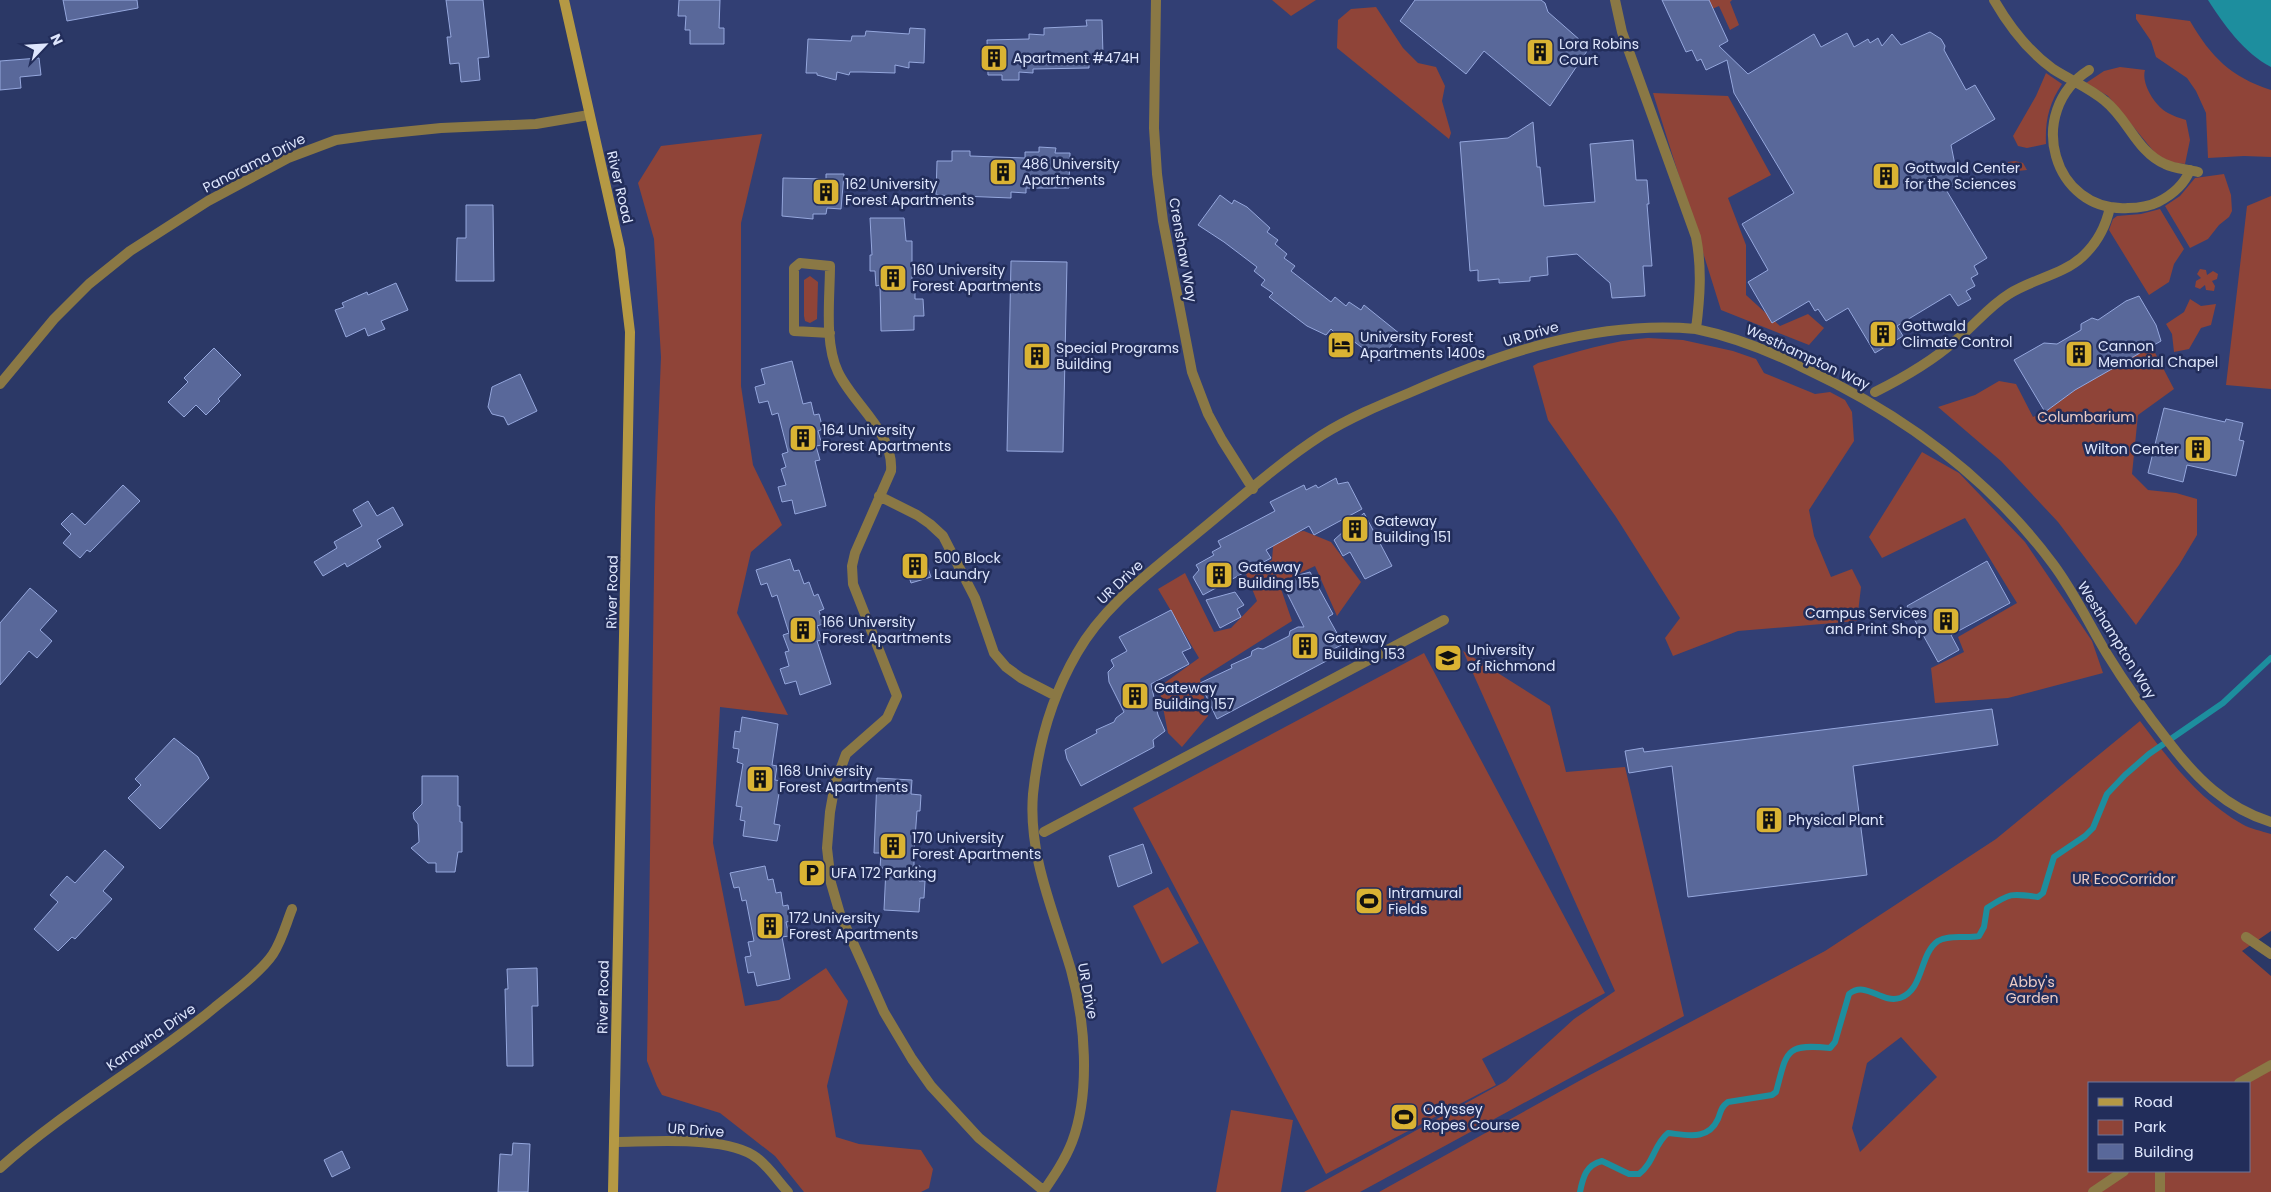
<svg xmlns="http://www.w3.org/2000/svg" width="2271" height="1192" font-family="Poppins,sans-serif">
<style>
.built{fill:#323f74}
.green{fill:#8f4438;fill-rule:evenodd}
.water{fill:#1d8e9e}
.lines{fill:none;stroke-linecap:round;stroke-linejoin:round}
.stream{stroke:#1d8e9e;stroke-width:6}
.building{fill:#59689a;stroke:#95a7dd}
.service{stroke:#8a7845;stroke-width:10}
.pedestrian{stroke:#8a7845;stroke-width:10}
.minor{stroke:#8a7845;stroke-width:10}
.secondary{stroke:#b59944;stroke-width:10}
.labels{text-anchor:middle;stroke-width:5;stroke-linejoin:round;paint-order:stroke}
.poi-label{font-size:14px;fill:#dee6fd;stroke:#222d5a;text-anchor:start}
.street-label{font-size:14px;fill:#dee6fd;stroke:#222d5a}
.park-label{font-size:14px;fill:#ebcac4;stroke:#222d5a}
</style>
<rect width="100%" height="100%" fill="#2b3866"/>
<path class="built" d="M564,0H2271V922L1834,1192H613L627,301Z"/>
<path class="green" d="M1272,0H1316L1291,16Z
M1707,0H1732L1730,2L1739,25L1730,30L1719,6L1707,11Z
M1376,7L1403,48L1418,63L1436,67L1445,86L1442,101L1451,133L1449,139L1337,48L1338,20L1351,9Z
M2136,14L2190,21C2211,57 2231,77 2271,90V157L2244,156L2208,158L2206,113L2196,91L2187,78L2156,57L2151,41L2136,19Z
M2120,67L2145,70C2141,84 2155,106 2168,113C2173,116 2180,118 2186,120L2190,140L2185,164L2169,162L2155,153L2108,96L2086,83L2104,71Z
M2046,73L2062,84C2049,103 2045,121 2046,144L2027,148L2018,146L2013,136L2036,96Z
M1653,93L1728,96L1771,175L1728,198L1746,245V295L1780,326L1808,314L1824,328L1809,345L1721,310Z
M762,134L741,223V386L753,465L782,525L751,552L737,613L788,715L720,707L713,843L745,1006L779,1000L826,968L848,1001L827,1086L836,1137L859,1144L921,1150L933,1169L929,1188L921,1192H804L775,1156L720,1113L662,1095L657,1086L647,1061L655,507L661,357L654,239L638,183L661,146Z
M2015,161L2023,163L2027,170L2008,172V162Z
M2224,174L2231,195L2232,211L2229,217L2219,225L2208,239L2190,248L2165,206L2180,196L2195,178Z
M2271,196V389L2226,385L2247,206Z
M2160,209L2184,249L2174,264L2169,282L2149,295L2109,230L2113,219L2117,216L2141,214Z
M2200,269L2206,270L2207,275L2213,271L2218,274L2217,279L2212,281L2215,286L2214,291L2206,290L2205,285L2200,289L2195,287L2196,281L2201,278L2197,274Z
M810,276L818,282L817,319L810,323L805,321L804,316V280Z
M2190,299L2201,306L2216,304L2211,325L2201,328L2189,349L2174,352L2172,334L2166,324L2184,312Z
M1648,338L1683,340L1733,351L1756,359L1764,373L1815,394L1830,392L1845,400L1852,412L1854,441L1809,510L1814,536L1831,577L1852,569L1861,587L1857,621L1738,631L1673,656L1665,638L1680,618L1616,517L1548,420L1533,366L1538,363C1573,353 1613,340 1648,338Z
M2147,347H2152L2174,389L2138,415L2132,474L2148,490L2176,493L2197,499V535L2179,565L2136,625L2058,522L2001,461L1938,407L1975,395L1999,381L2016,384L2033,417L2045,412L2075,390Z
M1922,452L1959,473L2025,542L2092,641L2103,673L2008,698L1935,703L1931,668L1964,652L1958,637L2017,603L1965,518L1882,558L1869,537Z
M1304,531L1331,542L1361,582L1337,616L1315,566L1279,583L1292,621L1200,679L1208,716L1182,747L1168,733L1159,687L1199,658L1158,589L1185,573L1214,632L1231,628L1257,601L1246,574L1272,560L1274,535Z
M1463,651L1550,706L1566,772L1625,767L1684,1016L1360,1192H1304L1506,1081L1574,1019L1615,991Z
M1424,653L1605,993L1482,1059L1496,1085L1326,1174L1133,808Z
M2140,721C2170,761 2198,799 2242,824C2250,829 2262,831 2271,834V931L2242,951L2271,976V1192H1379L1588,1076L1825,951L1996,839ZM1901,1037L1937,1077L1860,1152L1852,1128L1867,1063ZM2090,1083H2250V1171H2090Z
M1168,887L1199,943L1162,964L1133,906Z
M1231,1110L1293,1120L1281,1192H1216Z"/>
<path class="water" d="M2208,0H2271V67C2244,53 2224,25 2208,0Z"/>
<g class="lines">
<path class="stream" d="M1580,1192C1583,1177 1586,1165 1602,1161L1629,1174H1639C1654,1163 1654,1144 1668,1133C1687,1135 1708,1141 1718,1119C1721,1111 1721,1107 1728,1102L1772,1095L1776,1092C1787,1052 1784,1043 1830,1048L1835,1042L1849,994C1866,980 1881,1004 1900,998C1924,990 1919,954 1938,941C1949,934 1966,939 1979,936L1984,927L1987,908C2010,893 2011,893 2038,897L2043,893L2054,857L2085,836L2093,828L2107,794L2125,775L2149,754L2223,703L2271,658"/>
</g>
<path class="building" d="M63,0H137L138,8L67,21Z
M446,0H483L489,57L478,58L480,80L461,82L459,63L450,64L447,37H451Z
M679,0H720L719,28H724V44H690V30H685L686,16H678Z
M1415,0H1541L1545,3L1548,12L1589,48L1550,106L1484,51L1466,74L1400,21Z
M1662,0H1709L1728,41L1719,46L1748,74L1814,34L1821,47L1847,33L1854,47L1868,39L1870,43L1878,38L1882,46L1892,34L1901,45L1930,32L1941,39L1945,46L1944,50L1966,90L1975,85L1995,119L1951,145L1959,185L1945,188L1987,258L1974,266L1978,274L1971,278L1975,286L1966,291L1971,299L1958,306L1950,294L1897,326L1903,336L1875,353L1848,308L1826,321L1818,309L1815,311L1809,301L1772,323L1748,282L1768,270L1742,224L1794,193L1734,93L1727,60L1706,70L1701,59L1697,61L1692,50L1686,52Z
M1086,20H1102L1103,55H1089V68L1033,69V73L1019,72V80H1002V75H988L987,40L1029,39V34L1044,35V28L1087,26Z
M910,28L925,29L924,63L909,62V68L895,65V73L863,72H850L849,75L837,72L836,80L817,75V73H806L808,39L851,41L852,36H865L866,31L909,34Z
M39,58L41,75L20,77L21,88L0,90V61Z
M1533,122L1537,167H1540L1544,206L1595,202L1590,144L1633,140L1636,180H1647L1649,204H1647L1652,266H1643L1645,296L1612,298L1610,283L1577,254L1547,257L1548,275L1530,277V281L1499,283V279L1478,281V270L1470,271L1460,142L1508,138Z
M1039,147L1056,148L1055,153H1070L1069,188H1026V193L1011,192V198L936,195L937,161H952V151H970V156L1025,158V152H1039Z
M826,174H844L841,209L827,208L826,214H813V219L782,216L783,178L826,179Z
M1220,195L1232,204L1234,200L1247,207L1270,228L1267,232L1278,240L1275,244L1287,254L1284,258L1295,266L1291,271L1331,302L1335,297L1346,306L1349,302L1361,310L1364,305L1400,334L1379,361L1356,343L1344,336L1341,339L1331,329L1326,335L1307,326L1282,307L1269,297L1273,293L1261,285L1265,280L1254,271L1257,267L1224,242L1198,225Z
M466,205H493L494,281H456L457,238H466Z
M870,218H904L906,241H912V284H915V299H923L924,316H914V330L881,331L880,285L876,286L875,271H870V255H872Z
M1011,261L1067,262L1063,452L1007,451Z
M396,283L408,310L381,321L385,329L368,336L365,328L346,337L335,310L344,307L342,303L367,292L368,295Z
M2139,296L2156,325L2161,341L2075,390L2045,412L2014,360L2044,343L2057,344L2081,330V324L2092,318L2098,320L2126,301Z
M214,348L241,375L218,399L220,401L206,415L196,405L184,417L168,402L188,382L184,378Z
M792,361L803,404L811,402L814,415L819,414L823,429L818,431L822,445L816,446L820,460L815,461L826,506L795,514L792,500L782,502L778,487L786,485L781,469L786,467L782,454L788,452L778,413L772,415L768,401L759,403L755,387L765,384L761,369Z
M520,374L537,411L508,425L504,417L492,414L488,407L492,387Z
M2164,408L2225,422L2226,419L2243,423L2239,440L2244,441L2236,476L2187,465L2183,482L2148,473Z
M1336,478L1338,484L1348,482L1362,509L1314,535L1309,526L1266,550L1271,558L1203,595L1193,577L1199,570L1196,565L1214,555L1212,552L1221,547L1218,541L1275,511L1270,502L1304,485L1306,490L1316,485L1318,488Z
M123,485L140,501L90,552L87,550L80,558L63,543L71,534L61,524L72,513L85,525Z
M368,501L377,516L393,507L403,525L377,540L381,547L347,567L345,563L323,576L314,562L337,548L334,542L362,526L353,510Z
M1364,513L1392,566L1365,579L1350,552L1343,556L1334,540Z
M923,554L931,577L911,583L904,561Z
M790,559L794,571L799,570L804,584L809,582L814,596L818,594L824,609L819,611L823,624L817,626L822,640L817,641L831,684L800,695L796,681L785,684L780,669L789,666L785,652L789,651L783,635L789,633L777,595L772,597L767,583L761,585L756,570Z
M1987,561L2010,603L1951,635L1959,650L1938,662L1907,606Z
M1310,572L1333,614L1328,617L1343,644L1328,652L1332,658L1217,719L1200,683L1232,668L1231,665L1251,656L1252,651L1258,648L1263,649L1289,636L1290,631L1298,627H1304L1284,587L1295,576Z
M30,588L57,611L40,630L52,641L37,658L29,651L0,685V623Z
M1235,592L1244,605L1237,609L1241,617L1220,628L1206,600Z
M1171,610L1191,648L1182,652L1189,664L1151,684L1158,715L1165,731L1153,740L1154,747L1081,786L1067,759L1065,750L1097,733L1096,730L1114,722L1116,718L1124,712L1109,682L1108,672L1114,666L1111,660L1127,651L1119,637Z
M1992,709L1998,745L1853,766L1867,875L1688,897L1672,766L1629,773L1625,751L1643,748L1644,752Z
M742,717L778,724L772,765L777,766L775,780L781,781L774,824L780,825L777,841L743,836L745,821L740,820L742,807L736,806L743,764L737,762L739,749L733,748L735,731L740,732Z
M174,738L198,757L209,778L160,829L128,798L141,785L135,779Z
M422,776H458V806H460V822H462V852H458L455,872H436V863H428L411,848L419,842L418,824L414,819L413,813L422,804Z
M877,778L912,780L911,794L921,795L920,811H917L914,852V866H920L919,881H925L924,898H920L919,912L884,910L886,868H880L881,853H874Z
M1143,844L1152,873L1118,887L1109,856Z
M105,850L124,867L103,891L112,899L75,939L72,937L58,951L34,929L58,902L50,895L67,876L75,883Z
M765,866L768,880L773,879L776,893L781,892L783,906L788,905L791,921L786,922L789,936L782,937L790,979L757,986L754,972L748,973L745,957L751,956L748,942L754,941L746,900L742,901L739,887L734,888L730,873Z
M537,968L538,1006H532L533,1066H507L505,989H508L507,969Z
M513,1143L530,1144L528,1192H498L500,1154L512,1155Z
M342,1151L350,1168L332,1177L324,1160Z"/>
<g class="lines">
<path class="service" d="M2239,1083L2271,1065
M2093,1192L2124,1171
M2160,1192V1171"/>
<path class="pedestrian" d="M1994,0C2009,26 2028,51 2053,69C2070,80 2090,88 2105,101C2128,119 2137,152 2165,164C2175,169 2187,169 2198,172
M2089,70C2024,111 2053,213 2128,208C2139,208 2148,207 2158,202C2172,195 2184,185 2190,170
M1875,392C1903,378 1931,362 1955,341C1974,326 1988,307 2009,294C2032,279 2063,275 2083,256C2097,243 2106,226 2110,207
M1044,832L1444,620"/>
<path class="minor" d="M1156,0L1154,128L1157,174L1163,221L1192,372L1208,414L1222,440L1253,489
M1615,0L1622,32L1696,237C1702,268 1700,297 1696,329C1735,337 1770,351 1806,369C1902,414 1989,478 2053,564C2074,592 2089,624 2107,654C2126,685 2146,713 2168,741C2196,778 2226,808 2271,822
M830,333L794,331V268L800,263L830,266C830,297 824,343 838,372C853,404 894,432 891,471L855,553L852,566L853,584L897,696L887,718L846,754L835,784L830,812L827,848L831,883L840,914L864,967L884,1012L912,1059L931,1086L979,1138L1044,1191
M0,384L54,319L89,284L130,251L208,201L288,158L336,140L372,135L441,128L536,124L589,115
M879,496L917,515L930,524L943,536L975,598L994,653L1006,667L1021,678L1056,696
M2246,937L2271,954
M614,1142C651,1142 728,1135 757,1158C769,1167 778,1181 788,1192
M0,1168C67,1108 145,1065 214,1008C231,994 261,972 273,954C282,940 286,924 292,909
M1043,1192C1054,1176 1065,1160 1072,1142C1091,1092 1085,1020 1071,970C1054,912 1028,856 1033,794C1038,745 1052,696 1077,653C1105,604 1152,571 1195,535C1237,501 1277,464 1322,435C1349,418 1380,405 1409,393C1500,353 1596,320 1696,329"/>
<path class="secondary" d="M564,0L620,249L630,332L613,1192"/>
</g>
<defs>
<symbol id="building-square" viewBox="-11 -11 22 22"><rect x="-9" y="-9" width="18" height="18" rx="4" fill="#dab333" stroke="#222d5a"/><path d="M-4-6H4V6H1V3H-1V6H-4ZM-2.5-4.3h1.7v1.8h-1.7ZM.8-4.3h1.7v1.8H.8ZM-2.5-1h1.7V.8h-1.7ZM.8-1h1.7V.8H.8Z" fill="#111"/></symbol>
<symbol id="hotel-square" viewBox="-11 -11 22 22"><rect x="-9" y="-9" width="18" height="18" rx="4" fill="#dab333" stroke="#222d5a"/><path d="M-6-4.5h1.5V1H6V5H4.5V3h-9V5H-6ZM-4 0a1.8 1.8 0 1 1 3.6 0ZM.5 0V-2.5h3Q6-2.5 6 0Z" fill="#111"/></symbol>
<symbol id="university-square" viewBox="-11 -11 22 22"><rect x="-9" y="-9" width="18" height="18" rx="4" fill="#dab333" stroke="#222d5a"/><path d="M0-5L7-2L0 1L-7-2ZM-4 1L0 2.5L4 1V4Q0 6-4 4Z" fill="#111"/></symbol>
<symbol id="parking-square" viewBox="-11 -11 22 22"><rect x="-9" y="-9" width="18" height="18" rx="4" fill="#dab333" stroke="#222d5a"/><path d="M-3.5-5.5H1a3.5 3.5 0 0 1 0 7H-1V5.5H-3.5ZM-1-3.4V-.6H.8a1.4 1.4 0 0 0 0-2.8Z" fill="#111"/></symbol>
<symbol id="stadium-square" viewBox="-11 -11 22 22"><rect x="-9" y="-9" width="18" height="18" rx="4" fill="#dab333" stroke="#222d5a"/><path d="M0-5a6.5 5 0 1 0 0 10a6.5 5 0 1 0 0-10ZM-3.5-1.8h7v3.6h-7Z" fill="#111"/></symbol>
</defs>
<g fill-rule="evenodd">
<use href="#building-square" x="1524" y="36" width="32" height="32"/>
<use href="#building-square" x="978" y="42" width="32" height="32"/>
<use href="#building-square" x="987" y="156" width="32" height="32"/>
<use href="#building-square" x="1870" y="160" width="32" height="32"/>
<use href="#building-square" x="810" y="176" width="32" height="32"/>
<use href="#building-square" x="877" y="262" width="32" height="32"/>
<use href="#building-square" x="1867" y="318" width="32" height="32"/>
<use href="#hotel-square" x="1325" y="329" width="32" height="32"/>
<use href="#building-square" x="2063" y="338" width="32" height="32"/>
<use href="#building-square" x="1021" y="340" width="32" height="32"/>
<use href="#building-square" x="787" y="422" width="32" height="32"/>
<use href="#building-square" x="2182" y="433" width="32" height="32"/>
<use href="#building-square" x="1339" y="513" width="32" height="32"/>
<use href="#building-square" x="899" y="550" width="32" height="32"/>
<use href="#building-square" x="1203" y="559" width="32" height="32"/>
<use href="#building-square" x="1930" y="605" width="32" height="32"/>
<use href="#building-square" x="787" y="614" width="32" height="32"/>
<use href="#building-square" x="1289" y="630" width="32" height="32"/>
<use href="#university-square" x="1432" y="642" width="32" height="32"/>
<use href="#building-square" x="1119" y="680" width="32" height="32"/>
<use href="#building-square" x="744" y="763" width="32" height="32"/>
<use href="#building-square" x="1753" y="804" width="32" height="32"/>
<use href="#building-square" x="877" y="830" width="32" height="32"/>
<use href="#parking-square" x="796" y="857" width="32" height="32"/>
<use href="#stadium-square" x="1353" y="885" width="32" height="32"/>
<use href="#building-square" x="754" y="910" width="32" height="32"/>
<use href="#stadium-square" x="1388" y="1101" width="32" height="32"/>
</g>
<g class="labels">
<g class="poi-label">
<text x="1559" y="49">Lora Robins<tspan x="1559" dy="16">Court</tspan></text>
<text x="1013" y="63">Apartment #474H</text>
<text x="1022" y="169">486 University<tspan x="1022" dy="16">Apartments</tspan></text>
<text x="1905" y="173">Gottwald Center<tspan x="1905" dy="16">for the Sciences</tspan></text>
<text x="845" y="189">162 University<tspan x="845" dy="16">Forest Apartments</tspan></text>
<text x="912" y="275">160 University<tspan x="912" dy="16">Forest Apartments</tspan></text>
<text x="1902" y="331">Gottwald<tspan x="1902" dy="16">Climate Control</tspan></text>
<text x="1360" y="342">University Forest<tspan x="1360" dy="16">Apartments 1400s</tspan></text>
<text x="2098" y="351">Cannon<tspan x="2098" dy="16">Memorial Chapel</tspan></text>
<text x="1056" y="353">Special Programs<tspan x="1056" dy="16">Building</tspan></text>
<text x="822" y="435">164 University<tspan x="822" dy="16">Forest Apartments</tspan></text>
<text x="2179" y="454" text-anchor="end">Wilton Center</text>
<text x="1374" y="526">Gateway<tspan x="1374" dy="16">Building 151</tspan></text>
<text x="934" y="563">500 Block<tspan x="934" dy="16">Laundry</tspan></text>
<text x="1238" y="572">Gateway<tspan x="1238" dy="16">Building 155</tspan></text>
<text x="1927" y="618" text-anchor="end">Campus Services<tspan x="1927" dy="16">and Print Shop</tspan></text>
<text x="822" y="627">166 University<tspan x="822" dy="16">Forest Apartments</tspan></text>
<text x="1324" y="643">Gateway<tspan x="1324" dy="16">Building 153</tspan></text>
<text x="1467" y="655">University<tspan x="1467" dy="16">of Richmond</tspan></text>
<text x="1154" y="693">Gateway<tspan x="1154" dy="16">Building 157</tspan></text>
<text x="779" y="776">168 University<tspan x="779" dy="16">Forest Apartments</tspan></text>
<text x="1788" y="825">Physical Plant</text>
<text x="912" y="843">170 University<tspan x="912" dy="16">Forest Apartments</tspan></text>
<text x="831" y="878">UFA 172 Parking</text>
<text x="1388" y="898">Intramural<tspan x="1388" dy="16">Fields</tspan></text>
<text x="789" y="923">172 University<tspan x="789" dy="16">Forest Apartments</tspan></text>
<text x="1423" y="1114">Odyssey<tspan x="1423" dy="16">Ropes Course</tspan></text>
</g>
<g class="street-label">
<text transform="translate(254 163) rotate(-27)" y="5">Panorama Drive</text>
<text transform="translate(620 187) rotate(77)" y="5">River Road</text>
<text transform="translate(1183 250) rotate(80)" y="5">Crenshaw Way</text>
<text transform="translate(1531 334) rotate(-16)" y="5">UR Drive</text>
<text transform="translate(1808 357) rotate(25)" y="5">Westhampton Way</text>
<text transform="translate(1120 582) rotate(-43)" y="5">UR Drive</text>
<text transform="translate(612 592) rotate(-89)" y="5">River Road</text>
<text transform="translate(2117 640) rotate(58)" y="5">Westhampton Way</text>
<text transform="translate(1088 991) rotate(79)" y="5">UR Drive</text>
<text transform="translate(603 997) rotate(-89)" y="5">River Road</text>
<text transform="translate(151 1037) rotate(-35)" y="5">Kanawha Drive</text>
<text transform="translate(696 1130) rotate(4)" y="5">UR Drive</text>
</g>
<g class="park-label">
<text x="2086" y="422">Columbarium</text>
<text x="2124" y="884">UR EcoCorridor</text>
<text x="2032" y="987">Abby's<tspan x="2032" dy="16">Garden</tspan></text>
</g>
</g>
<rect x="2088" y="1082" width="162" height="90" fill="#222d5a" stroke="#6d779b"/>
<rect x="2098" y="1098" width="25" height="8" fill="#b59944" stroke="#6d779b"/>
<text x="2134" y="1107" font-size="15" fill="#dee6fd">Road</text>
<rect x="2098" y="1120" width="25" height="15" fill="#8f4438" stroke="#6d779b"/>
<text x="2134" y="1132" font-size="15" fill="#dee6fd">Park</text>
<rect x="2098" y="1144" width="25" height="15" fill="#59689a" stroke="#6d779b"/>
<text x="2134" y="1157" font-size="15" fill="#dee6fd">Building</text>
<g transform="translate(45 45) rotate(65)" stroke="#222d5a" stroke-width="4" paint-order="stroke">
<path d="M0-4L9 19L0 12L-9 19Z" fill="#dee6fd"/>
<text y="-8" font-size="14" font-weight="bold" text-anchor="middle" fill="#dee6fd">N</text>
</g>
</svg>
